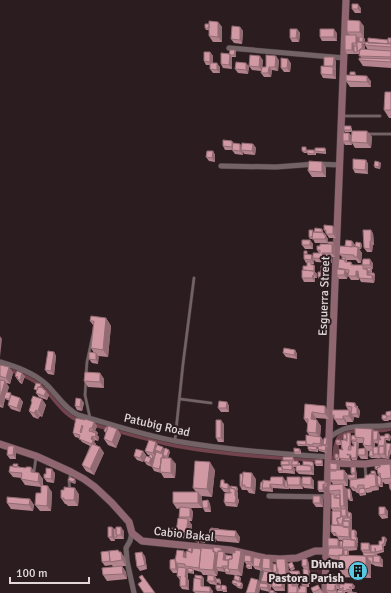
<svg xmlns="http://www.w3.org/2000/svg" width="391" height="593" font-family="Signika,sans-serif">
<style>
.green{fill:#4e2c33}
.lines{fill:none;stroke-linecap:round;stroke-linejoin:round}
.canal{stroke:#74444e;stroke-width:5.5}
.lane-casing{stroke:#45393b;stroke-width:3.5}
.street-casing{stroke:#45393b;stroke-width:6}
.secondary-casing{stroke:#45393b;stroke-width:8}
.lane{stroke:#746366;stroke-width:2.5}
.street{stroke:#746366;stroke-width:5}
.secondary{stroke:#906770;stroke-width:7}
.wall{fill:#b3848d;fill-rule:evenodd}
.shaded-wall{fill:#926b73}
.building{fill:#d099a4;stroke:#926b73;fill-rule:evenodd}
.labels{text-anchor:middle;stroke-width:4;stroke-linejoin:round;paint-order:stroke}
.street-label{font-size:12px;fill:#e2d8da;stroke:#2b1d1f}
.poi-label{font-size:12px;font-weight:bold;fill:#e2d8da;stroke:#2b1d1f;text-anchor:end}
</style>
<rect width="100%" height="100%" fill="#2b1d1f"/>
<path class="green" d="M310,564L324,565L323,584L310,583Z"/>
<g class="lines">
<path class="canal" d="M0,366C16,371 32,376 45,388C56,399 65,416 82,421
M90,423C119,430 147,439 176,445C224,454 272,457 320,459
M333,459L335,457C337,415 364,436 391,428"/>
<defs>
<path id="lane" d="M342,116H380
M368,134H391
M86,375L87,362L93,334
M86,380L85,395L90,418
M180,399L211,403
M175,440L183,364L194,278
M365,465L366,478
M34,472L36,457
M70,491L69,481L71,472"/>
<path id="street" d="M229,48L344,58
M221,166L276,167L316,164L340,165
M0,362C17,367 34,373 47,385C57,395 65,409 78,415C110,424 142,435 175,441C226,450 277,454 329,457
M330,437C334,434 339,431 344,429C359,424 376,428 391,425
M269,496L328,497
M132,533L130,541L126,548L127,561L134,593
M261,582L264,564"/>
<path id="secondary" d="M0,444L36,456L71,472L84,479L95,487L112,503L129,522L132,533L142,541L230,550L265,558L280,559L297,558L315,551H326
M328,463L365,464L379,462L391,463
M325,593L328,463L346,0"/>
</defs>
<use href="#lane" class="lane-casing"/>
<use href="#street" class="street-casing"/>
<use href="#secondary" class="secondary-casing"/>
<use href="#lane" class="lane"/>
<use href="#street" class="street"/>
<use href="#secondary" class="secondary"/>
</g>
<path class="wall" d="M361,8V13H355L352,9Z
M218,22L222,27V42H213L209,36V30H206L205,28L209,24Z
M364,26V38L365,39V44H363L365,46V49L368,50L365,45L368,43L388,40L391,38V68L363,66L359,60L361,58L359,53V54H355V53V54H347L345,50L349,35L347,32Z
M240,27L243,31L242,44L234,43L231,39Z
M297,29L300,33L299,42H292L290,38Z
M337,33V41H322L320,37Z
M235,50L236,52V57H232V69L223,68L221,64L230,54Z
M210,52L213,56V63L220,67V73H213L210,69V65H206L204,61Z
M263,60L262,67H266L279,60L278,71L272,70L271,77H264L261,73V71L252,70L249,66Z
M336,61V70H335L336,71V79L323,78L321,74L325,66H324Z
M291,63L290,72H284L281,68Z
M249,66L248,74L238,73L235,69Z
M356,74V75L371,81V87H350L346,81L350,75Z
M391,92V118H389L384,110Z
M352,128V131H367L372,137L371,148H355L352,143V145H345L343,141L349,133L352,136V132H345L344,130Z
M232,141L233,143L242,146L253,144L256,148L255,155L244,154L243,152V155L235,154L232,150H225L223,146Z
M325,148L326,150V154L316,153V155H308L307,153H304L302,151L307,149V150H314Z
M213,151L215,155V162L209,161L206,157Z
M366,160L368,164V174L355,173L353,169Z
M322,162L326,168V177H312L308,171Z
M379,162L381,163L380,169L375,168L374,166Z
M322,229L323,231V233H324L328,239V242H333L334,244L335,257H331L332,258V263L316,262L314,260V264H312L313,265H314L315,267V272L317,274V278H315V282H304L302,278L303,270L307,266V263H306L304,259L308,253V255L313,257L319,253L317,250L320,246L328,244V243H315L313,239H310L309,237L314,232H315H314Z
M324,230H336V238H329Z
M373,233L374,245H373L372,252H367L364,248Z
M310,240L313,244V249H305L302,245Z
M352,241L355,245H362L361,249H359L362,253L361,263H358L356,260H347V262H351L353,265H363H362L373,263V269H372V273H369H374L375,275L374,283L361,282L359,278V275V280H351L348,276V273H347L348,274L347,279H339L337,275L339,270L338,268L342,259V257L339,254L345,246Z
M327,268V271L330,275L329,282H323L322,279H319L318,277L321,272Z
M106,318L111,326L108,357L98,356V364L92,363L89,359L94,353L91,348L93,325L90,321Z
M295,350L297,354V359L286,357L283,353Z
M54,352L56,356L54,375L48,374L45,370Z
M0,365L9,367L13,373L10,384L6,383L9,387L7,392L12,395L20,398L23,402L20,412L11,409L8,405L10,401L5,399L3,408L0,407Z
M100,373L104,379V388L88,387L84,381Z
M15,376H25L22,384L20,383Z
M42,386L41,388L49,395L47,400L39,397L36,393L37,391L34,389Z
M42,399L46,405L42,417L40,416L38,419L33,417L29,411L32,403L31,401Z
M81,399L84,403L82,411L77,410L75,406Z
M227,402L229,406V412H221L218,408Z
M305,404L329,412V419L316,418V420L321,426L320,437H321L323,441L328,440V447H327V453L319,451L318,449V447H316L318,449V452L309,451L308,449V447L307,446H298L297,444L306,441L310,436L307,432L308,425L304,419Z
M346,406H358V408L360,411L359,418L354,417L353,422H347V425H338L332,415L348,410Z
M391,411V420H388L389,421H384L382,419L386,415Z
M85,420L94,422L97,426L95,431L98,433L97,435L99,437L98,441L95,440L94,442L96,444V445L100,447L104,453L94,475L86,471L82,465L90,446L82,442L79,438L75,437L73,433Z
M224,424V442H218L216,438Z
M108,428L117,429L121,435L116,448L108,445L104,439L106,433L104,431Z
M375,431L380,435V436H391L390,441L386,440V449L391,444V455L390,454L389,459L382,458L381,457V458H371L369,456L370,451H367L363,445V443H359L358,442L359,443L358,449L365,448L368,452V459H361L358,455V451L357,460H352L351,458V456H350L351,461L341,460L339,458V460H336L335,458L338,454L339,456L342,450L341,445H337L336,443L340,440L341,442L344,440L343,439L350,433L351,435V446H354V445H353L352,443V441L351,440L355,436ZM375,443L379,444L378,447H375Z
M158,445L170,452L168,458L176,464L175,478H164L161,473L154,471L152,467L147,465L144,461L149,457V455H148L145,451Z
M300,449L301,451V454H295L294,452Z
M16,450V459H10L7,455Z
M143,451L146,455L143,462L137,460L134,456Z
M294,459V461L300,463V465L314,464V475L299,474L296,471V467H293L295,469V474L285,473H279L278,471L282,467L281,465L284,461L283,460Z
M322,460L323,462V466H316L315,464Z
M337,464L340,467V470H344L348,475H352L351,473L355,467L356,469L357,479L365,478L375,471L376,473L377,477L379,476L378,474V470H376L375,469L391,466V491L390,489L389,484H385L383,482V487H380L378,485L379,490L372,491V492L367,493L366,492V495L360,496L359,493H357L355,491H353L350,487V480L348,479V486H344L347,489L351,491L353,501H350L348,499L347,492L348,511L349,513H351L352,515V519H351L352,520V530H355L357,532L356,537L358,539V543H357V550L348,551L349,552V556H364L363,553L361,550L371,545H379L382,541L387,539L385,546H384V552L377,554L378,556L383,560V567L375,566L374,565L371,564V578L344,577L339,569V560L331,559L328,555L329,548L328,546L340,541H343V540H339L337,536H334L331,532L332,525L333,511L331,508V494L329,491L333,484L330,480L331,471L330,469Z
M19,466V467L35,472L43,479V486L52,492L51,511H40L35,505L41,493V487L25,485L21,479V478L13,477L9,472L13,467Z
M215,470L212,497L201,496L202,497V501L208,500L210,504L211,512H205L202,506V508H191L193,512L192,521H189L192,525L190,539L181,538L179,536V539H174L172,536L177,528L181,519L179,517L180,508L177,509L173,503L196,492L193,488Z
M55,473L54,483L47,482L44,478Z
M300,477L302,480L311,477L314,481V489L304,488L303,486V489H290L289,488V489H286V488V489L273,488V492L262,491L260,489L263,482L270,481H286Z
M256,479L255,494L249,493L247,490H242L240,486Z
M68,480L76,481L75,484L70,482Z
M318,481L327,483L326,487L324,486V492H319L318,490Z
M226,483L231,487H237L238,489L237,492L238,498L239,501L237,507L226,506L224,502L230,493L224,492L220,487Z
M79,494L78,506H68L66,504H65L61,498Z
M30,499L34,505L33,511L11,509L7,503Z
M323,500V507H316L313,503Z
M388,511V518L382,519L379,515Z
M112,527L114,529L124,531V539H115V541H111L108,537Z
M210,529L240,537L239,543L217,541L216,539V542L212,541L209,537Z
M205,534L206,536L205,543L200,542L199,541V543L196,542L194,540Z
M221,548L222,550V552L226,555L232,556L235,553L241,551L245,557L273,563V573L274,575V578L269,577V583H270L272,585L271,588L270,590L278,593L270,592L261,590L260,588L259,593H246L260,583H262L261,581L264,571L262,569V571L255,569L253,566H252V569H248L246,567L247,565L244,561V558L242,576L226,574L225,572L218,571V570L217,576H215L217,579L221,581V584L217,583V585H221L222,587L227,588V592H223L222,590V591H217L216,589V585L210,584L207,581L208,575H203L201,572L194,570V574L188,573V579L189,581V590L182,589L180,586V580L177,576L178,573H173L170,569L175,560L186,554L188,551L192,550L201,549L213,550Z
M118,550L125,558L126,566H122L126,572L127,579L107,581L103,575L113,567L112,565L105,566L102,562Z
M145,556L147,569L140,571L137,567Z
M292,562L295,569L291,571L288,564L289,574L299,571L300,573V575L302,577V582H299L298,586L299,589H300L302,586V585L304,583V569L302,566L309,563L310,584H309V587H306L307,588V593H288V578L282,579L285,582V591H275L272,587L275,578V575L273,573L276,564L288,563V564Z
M343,575L345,579V583L355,586L354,589H352V592L357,593L345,592V593H337L340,590L337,589V593H328L326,590Z
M240,577L241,579L240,582L242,583L243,585L242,589L238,588L236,586L234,585L232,583L235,581L234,579Z
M204,578L203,581L204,583V586L213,591V593H195L193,591Z
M318,585L323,593H313L311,588Z"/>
<path class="shaded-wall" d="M358,4L361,8V13L358,9Z
M360,21L364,26V38L360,32Z
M218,22L222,27V42L218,37Z
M240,27L243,31L242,44L240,40Z
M297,29L300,33L299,42L296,38Z
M334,29L337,33V41L334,37Z
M356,35L359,39V47L356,43Z
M363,37L365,39V44L363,42Z
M362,42L365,46V55L362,51Z
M352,43L355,47L354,52L355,54L352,50Z
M235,50L236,52V57L234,55Z
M210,52L213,56V65L210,62Z
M230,54L232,58V69L229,65Z
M260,56L263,60L262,71L259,67Z
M276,56L279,60L278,71L275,67Z
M334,57L336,61V70L333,66Z
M288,59L291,63L290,72L287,68Z
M217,63L220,67V73L217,70Z
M246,63L249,66L248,74L246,70Z
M269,67L272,70L271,77L268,73Z
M333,67L336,71V79L333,75Z
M367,76L371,81V87L367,82Z
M367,131L372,137L371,148L367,143Z
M349,133L352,137L351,142L352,143V145L349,141Z
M240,144L243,148L241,150L243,152V155L240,151Z
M253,144L256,148L255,155L252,151Z
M213,151L215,155V162L212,158Z
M366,160L368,164V174L365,170Z
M322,162L326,168V177L322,172Z
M379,162L381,163L380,169L379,167Z
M333,226L336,230V238L333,234Z
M371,230L373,233L374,245L371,241Z
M324,233L328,239V243L325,239L324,235Z
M310,240L313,244V249L310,245Z
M352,241L355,245V251L352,247Z
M370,241L373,245L372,252L370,249Z
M333,242L334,244L335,257L332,253V244Z
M361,243L362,245L361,249L360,248Z
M358,247L362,253L361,263L357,257Z
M329,254L332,258V263L329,259Z
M312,255L314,258H313L314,260V264L311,260Z
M370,259L373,263V269L370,265Z
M314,265L315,267V272L317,274V278L314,275Z
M326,266L327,268V271L330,275L329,282L327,278L326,271Z
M367,269L370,273L369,277L367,275Z
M345,270L348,274L347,279L344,275Z
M356,271L359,274V280L356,276Z
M313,275L315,278V282L312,278Z
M372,275L375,279L374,283L372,279Z
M106,318L111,326L108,357L103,350Z
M0,336L2,339L0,357Z
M295,350L297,354V359L294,355Z
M54,352L56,356L54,375L51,371Z
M96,353L99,357L98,364L96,360Z
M9,367L13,373L10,384L6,378Z
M22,373L25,376L22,384L20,380Z
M100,373L104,379V388L100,382Z
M5,381L9,387L6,398H4L5,399L3,408L0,404V398Z
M43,388L46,392V391L49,395L47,400L44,396L43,389Z
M20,398L23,402L20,412L17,408Z
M42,399L46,405L42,417L38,411Z
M81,399L84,403L82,411L80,407Z
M227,402L229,406V412L226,408Z
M355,403L360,411L359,418L357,414L355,407Z
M325,406L329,412V419L325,414Z
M36,410L40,416L38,419L34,413Z
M349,410L354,417L353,422L349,416Z
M312,412L316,418L315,425L311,419Z
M343,416L347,422V425L343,419Z
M221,420L224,424V442L221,438Z
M317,420L321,426L320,438L316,433Z
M94,422L97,426L95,432L92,428Z
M117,429L121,435L116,448L112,442Z
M372,429H373L375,431L373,440L375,443V451L371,446Z
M378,431L380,435V444L377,440Z
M97,432L98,433L97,435L99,437L98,441L95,437Z
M350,433L351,435V448L350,446Z
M389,434L391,436L390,441L389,439Z
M92,436L95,440L94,442L96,444L95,448L92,444L91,439Z
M321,437L324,441L323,448L320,444Z
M327,438L328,440V447L326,445Z
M385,438L386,440V448L387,450L386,457L384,454Z
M156,442L159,446L155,450L157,452L155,457L153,453Z
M357,442L359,443L357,460L356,458Z
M14,446L16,450V459L13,455Z
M326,446L327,448V453L325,451Z
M100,447L104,453L94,475L90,469Z
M163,447L166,451L164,456L166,458L162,473L159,469L163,455L161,452Z
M378,447L381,451L379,454L381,457V458L378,454Z
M365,448L368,452V459L365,455Z
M169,450L170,452L168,458L167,456Z
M389,450L390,452L389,459L388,457Z
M143,451L146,455L143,462L140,458Z
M153,456L154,458L152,467L149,463L151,458Z
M171,458L176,464L175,478L171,473Z
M322,460L323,462V466L322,464Z
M210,462L215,470L212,497L207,489Z
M313,462L314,464V469L313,467Z
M337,464L340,467V474L337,470Z
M292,465L295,469V474L292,470Z
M311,466L314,470V475L311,471Z
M31,467L36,473L31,472Z
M355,467L356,469L357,480L355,478Z
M52,469L55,473L54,483L51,479Z
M344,470L348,476V486L344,480Z
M39,473L43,479L42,487L38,482Z
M252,473L256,479L255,494L251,488Z
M375,474L378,478L379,490L376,486Z
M283,477L286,481L285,487L286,489L283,485Z
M300,477L303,481L302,484L303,486V489L300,485Z
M311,477L314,481V489L311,485Z
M75,479L76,481L75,484L73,482Z
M381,480L383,482V487L381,485Z
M228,484L231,487L230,493L228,489Z
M270,484L273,488V492L270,488Z
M323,484L324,486V492L323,490Z
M343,484L347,490L348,511L349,513L348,517L349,518V520L346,516V510L344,506Z
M48,486L52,492L51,511L47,506Z
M75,488L79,494L78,506L74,500Z
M235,489L238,492V498L239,501L237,507L235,503Z
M350,489L351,491L353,501L351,499Z
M198,492L202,497V508L198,503Z
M320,496L323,500V507L320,503Z
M30,499L34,505L33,511L29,505Z
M208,500L210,504L211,512L208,508Z
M385,507L388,511V518L385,514Z
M190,508L193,512L192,521L190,517Z
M351,513L352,515V519L350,517Z
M350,518L352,520V531L349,527Z
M188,519L192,525L190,539L186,533Z
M112,527L115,531L114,537L115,539V541L112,537Z
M121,527L124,531V539L121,535Z
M349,528L352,532L351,541L349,537Z
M355,530L357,532L356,539L355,537Z
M236,531L240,537L239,543L235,537Z
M176,532L179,536V539L176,536Z
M205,534L206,536L205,543L204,541Z
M213,536L216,539V542L213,538Z
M357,537L358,539V543L356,541Z
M385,537L387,539L385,546L384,544Z
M338,539L341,543L340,550L338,546Z
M355,540L358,544L357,550L355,547Z
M369,543L372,547L371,552L372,554L369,550Z
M382,544L384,546V552L383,550Z
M343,548L346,552L345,557L342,556Z
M213,549L219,558L216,567L218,570L217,576L213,570Z
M118,550L121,554V552L125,558L126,566L122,560Z
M348,550L349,552L348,559L347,557Z
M184,551L187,555L186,561L183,557Z
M241,551L245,557L242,576L238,570Z
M142,552L145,556L147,569L145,565Z
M224,552L227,556L226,562L223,560Z
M251,556L254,560V566L251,562Z
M366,556L371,564V578L366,570Z
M380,556L383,560V567L380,563Z
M261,559L264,563L262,568V571L259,567Z
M270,559L273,563V573L270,569Z
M285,559L288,563L289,578L286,574Z
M307,559L309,563V570L307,566Z
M175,561L178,565V573L176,569Z
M122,566L126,572L127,579L123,574Z
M222,566L225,569V572L222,568Z
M186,568L189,572H188V579L189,581V590L186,586L185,577Z
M308,569L310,571V584L309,582Z
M299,571L302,577V582L300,580L299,575Z
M268,575L269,577V584L267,582Z
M343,575L345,579V586L342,582Z
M202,576L204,578V590L201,586V579Z
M214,576L217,580L216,582L217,583V585L214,581Z
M240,577L241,579L240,583L239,581Z
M282,578L285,582V591L282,587Z
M258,580L261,584L259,587L260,588L259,593H255Z
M297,580L299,582L298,586L297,584Z
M337,582L340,586V589L337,585Z
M242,583L243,585L242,589L240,587Z
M268,584L271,588L270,592L267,588Z
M353,584L355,586L354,589L352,587Z
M335,585L337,589V593L335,590Z
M226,586L227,588V592L226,590Z
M306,586L307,588V593L306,592Z
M210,587L213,591V593H210Z"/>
<path class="building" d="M352,4H358V9H352Z
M347,20L360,21V32H347Z
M209,21L218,22V37L209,36Z
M205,24H209V28H205Z
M232,26L240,27V40L231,39Z
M290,29H297L296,38H290Z
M320,29H334V37H320Z
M345,35H356V43H352V50H345Z
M359,37H363V42H359Z
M368,38L388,40V43L389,44L368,43Z
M388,38H391V43H388Z
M357,42H362V49H360V51L357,50Z
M365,42L391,44V47L365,45Z
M354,46H357V52H354Z
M360,49L391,51V57L359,56Z
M230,50H235L234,55H231L230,54L229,55Z
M204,52H210V62L204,61Z
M221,53L230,54L229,65L221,64Z
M250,55L260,56L259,67L249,66Z
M266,55L276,56L275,67H269L268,73H261L262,67H266Z
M324,57H334L333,66H324Z
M281,58L288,59L287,68H281Z
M359,58L391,59V62L359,60Z
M236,62L246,63V70L235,69Z
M210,63H217V70L210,69Z
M321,66L333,67V75L321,74Z
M350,72H355V75H350Z
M346,75L367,76V82L346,81Z
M385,92H391V110H384Z
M344,126H351V130H344Z
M352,131H367V143L351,142Z
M343,133H349V141H343Z
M223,140L232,141V147L223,146Z
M233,143L240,144V151L232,150Z
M242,143L253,144L252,151L241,150Z
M302,147H306V151H302Z
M315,148H325V152L315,151Z
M307,150H314V154L307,153Z
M207,151H213L212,158L206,157Z
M353,159L366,160L365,170L353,169Z
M309,161L322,162V172L308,171Z
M375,161L379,162V167L374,166Z
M324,225L333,226V234H326V230H324Z
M315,228L322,229V232H314Z
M309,230H313L312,237H309Z
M363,230H371V241H370V249L364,248Z
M313,232L324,233V235H326L325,239H312Z
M302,240H310V245H302Z
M346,240L352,241V247L345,246Z
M328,242H333V245L332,244H328Z
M356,242L361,243L360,248L355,246Z
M320,244H332V253H322V254H329V259L313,258V253H320V250H317V246H320Z
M340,246L358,247L357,257H354V255L339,254Z
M304,251H307V254H304Z
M304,254L312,255L311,260L304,259Z
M342,257L346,258L345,261V260L342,259Z
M339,259L345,260V262H351V265H363V269H367V275H372V279L359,278L358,271H356V276H348L349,270L338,268Z
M363,259H370V265H362Z
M307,262H311V265H314V271L303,270V266H307Z
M321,266H326V271H321Z
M365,268H371V271H368L367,269H365Z
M337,269L345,270L344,275H337Z
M302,270L314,271V275H313L312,278H302Z
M321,270L327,271V278H321Z
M318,272H321V277H318Z
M368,273H374V277L372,275H368Z
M91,316L106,318L103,350L91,348L94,321H90Z
M284,348L295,350L294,355L283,353Z
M48,351L54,352L51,371L45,370Z
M89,352L96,353V360L89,359Z
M0,365L9,367L6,378L0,376Z
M17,371L22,373L20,380L17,379L18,377L15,376Z
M85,372L100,373V382L84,381Z
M0,380L5,381L0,398Z
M36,383L41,384L40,387H38L37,390L34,389Z
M38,387L43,388V389L46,391L44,396L36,393Z
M6,392L11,393L9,399L4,398Z
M11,395L20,398L17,408L8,405Z
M33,396L42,399L38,411L36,410L34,413L29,411L32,402L31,401Z
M76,398L81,399L80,407L75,406Z
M219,401L227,402L226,408H218Z
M346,402L355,403V407H357V414H351L352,407L346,406Z
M305,404L325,406V414L312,412L311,419L317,420L316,433L307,432L308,419H304Z
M332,410H349V416H343V419H334V415H332Z
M391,411V416H386V412Z
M382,415H386L387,419H382Z
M76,418L85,420V419L94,422L92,428H90L89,431L96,433L95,437L92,436L91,439L93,440L92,444L79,439L80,435L73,433ZM82,425L83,426L81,433L80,432Z
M216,420H221V438H216Z
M108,426L117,429L112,442L104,439Z
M106,427L108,428L106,432L104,431Z
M355,428L372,429L371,446L363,445L364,438L355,437Z
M92,430L97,432L96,434V433L92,431Z
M373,431H378L377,440H373Z
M347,433H350V446H349L348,450H351V446H354V443H352V441L357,442L356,458H351V455L347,454V455H350L349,459L339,458V449L343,450V449H342L341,440H346V441H347Z
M344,434H346L347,439H343Z
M385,434H389V439L385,438L384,446H379V448L378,447L379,439L381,440L379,436H385Z
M306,435L321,437L320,444L313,443V445L306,444Z
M352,435L355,436V437L357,440H351Z
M324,438H327L326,445L323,444Z
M149,440L156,442L153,453L145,451Z
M336,440H340V443H336Z
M297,441H306V445L297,444Z
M386,443L391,444L390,450H389L388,457H386Z
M92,444L100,447L90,469L82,465Z
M157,445L163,447L161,452L155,450Z
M322,445L326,446L325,451L318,449V446H322Z
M8,446H14L13,455H7Z
M308,446L317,447L316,450L308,449Z
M379,446H384V454H379Z
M390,446H391V453H390Z
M373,447H378V454H373Z
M165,448L169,450L167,456H164L163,454Z
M294,448L300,449L299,452H294Z
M365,448V455H358V449Z
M136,449L143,451L140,458L134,456Z
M370,450H373V454L374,456H369Z
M156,452L163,454L162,458H161V463L159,469L152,467Z
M150,454L153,456L152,459L149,457Z
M335,454H338V458H335Z
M146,456L151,458L149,463L144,461Z
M283,457H293V460H283Z
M161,458H171V473L160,472Z
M315,460H322V464H315Z
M195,461L210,462L207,489L193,488Z
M281,461H289V465H281Z
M292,461H298V465H292Z
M303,461L313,462V467L309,465H303Z
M330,463L337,464V470L330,469Z
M13,464H18L17,467H13Z
M390,464L391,478L381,479L380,473L378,474L377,468L380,467V465Z
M282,465H292V470L282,469Z
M296,465L311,466V471H296Z
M10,466L26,468V467H31V472L39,473L38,482L21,479L22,473L9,472Z
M375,466H380V467L375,469Z
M278,467H282V469L283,471H278Z
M351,467H355V473H351Z
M46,468L52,469L51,479L44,478V474H46Z
M336,470H344V480H330V471H336Z
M371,471H375V474H371Z
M243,472L252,473L251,488L245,487V485H242Z
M240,474H243L242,485L243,486H240Z
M353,474H355V478H348V475H353Z
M369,474H375L376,486L370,487V488L364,489V485H358L357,489H354V487H350V480L365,478V475H369Z
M377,476H379L381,478V485H378Z
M70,477L75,479L73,482L68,480Z
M271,477H283V485L270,484V488H262L263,480L270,481Z
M287,477H300V485H287Z
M302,477H311V485L302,484Z
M221,480H224V483L228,484V489L222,488V487H220Z
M285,481H287L288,487H285Z
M318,481H325V485L323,484V490H318Z
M261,482H263L262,488L263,489H260Z
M389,483H391V489H390Z
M343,484L344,506H340V490L329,491V485Z
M41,485L48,486L47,506L35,505L36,493H41Z
M231,486L237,487L236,490L235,489L231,488Z
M64,487L75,488L74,500H64V498H61V490H64Z
M230,488L235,489V496L236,497L235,503L224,502L225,493H231V492H229Z
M364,488L365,490V493L359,494V489Z
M347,489H350L351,499H348Z
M173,492H198V503H173Z
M331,494H334V498H340V506L341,508H331Z
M336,495H340V498H336Z
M313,496H320V503H313Z
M7,497L30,499L29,505L7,503Z
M208,500V508H203L202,501Z
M180,507L190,508V517H179Z
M379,507H385V514L379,515Z
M341,509H346V516H341Z
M332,511H341V516H342H341L340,518H337V521L338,522V525H332Z
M348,512L351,513L350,517H348Z
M341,516L343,517L342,524H338V521H337V518H340Z
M178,518L188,519L186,533L176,532Z
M344,518H350V522L349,521H344Z
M343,521H349V527L343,526Z
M331,525L343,526V527L349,528V537L336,536V533L331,532Z
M108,527H112V537H108Z
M116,527H121V535H116Z
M172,528H176V536H172Z
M211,528L219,529H211Z
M114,529H116V535L117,537H114Z
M210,529H214L213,538L209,537Z
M214,529L236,531L235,537L213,535Z
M351,530H355V537H357L356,541L355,540H351Z
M200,534H205L204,541L199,540Z
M195,535L198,536V541L194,540Z
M382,537H385L384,544H382L383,550L376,552L375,548V552H371V545H379V541H382Z
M328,538L338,539V546H328Z
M343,539L355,540V547H342Z
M340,541H343L342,547L343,548H340Z
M361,543H369V550H361Z
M214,547L221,548V551H218L217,553L215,552L213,550Z
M188,548H192L191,552L188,551Z
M193,548L201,549L199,568L185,566V564L176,563V561H175L177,550L184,551L183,557L186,558V551L191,552V553H192Z
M201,548L213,549V552H215L213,570L199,569Z
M329,548H343L342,556L338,555V556L328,555Z
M118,550L119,552H121L122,560L110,562L109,551Z
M235,550L241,551L238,570L228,569L229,559H232L233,552L235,553Z
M344,550H348L347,556L344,555Z
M109,551L110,561L102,562L101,552Z
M218,551L224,552L223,560H228V566H222V568L216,567Z
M142,552L145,565L137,567L135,553Z
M363,553H376V555L364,556Z
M226,555L232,556V559H229L228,560H225Z
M245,555L251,556V562L244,561Z
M339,555L366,556V570L339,569Z
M373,556H380V563L373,562Z
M254,557L261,559L259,567L253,566Z
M367,557H373V563H370L371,561H369Z
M263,558L270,559V569L262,568Z
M175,559L176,569H170V560Z
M276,559H285L286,574L278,575V569H277Z
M302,559H307V566H302Z
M292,562L294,567L290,569L288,564Z
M247,564H251V567H246Z
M273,564H276L277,571H276L275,573H273Z
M122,566L123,574L103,575L102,568Z
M178,567L186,568L185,577H186V586H180V577H181L177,576Z
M188,568L193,569V572H188Z
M225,568H228L230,572H225Z
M303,569H308L309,582H307V585H302V583H304Z
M264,571L273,573L272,576L268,575L267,582L261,581Z
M289,571H299V575H300V580H297V584H292V586H297V593H288V575H293V574H289Z
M278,573L279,577L275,578V574Z
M327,574L343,575L342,582H337V585H335V590H333V591L326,590Z
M142,575L155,593H144L138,584L142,581L139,577Z
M195,575L202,576V580L201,579L195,578Z
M208,575L214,576V581H207Z
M235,575L240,577L239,581L234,579Z
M194,578L201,579V586L210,587V592L193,591Z
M251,578L258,580L255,593H246Z
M272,578H282V587H272Z
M216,579H220V582H216Z
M233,580L242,583L240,587L236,586L237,584L232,583Z
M262,582L270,583V586L268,584L262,583Z
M260,583L268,584L267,588L259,587Z
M344,583L353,584L352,587H349L351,588V590L347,589L346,591L343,590V587L342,589L339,588L340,586L339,584L344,585Z
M216,585H221L220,589H216Z
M222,585L226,586V590H221Z
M318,585L320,589L313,592L311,588Z
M300,586H306V593H298V589H300Z
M271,590L274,591V593H269Z
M338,590L343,591V593H337Z
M348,591L357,593H348Z"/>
<defs>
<symbol id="building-disc" viewBox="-11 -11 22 22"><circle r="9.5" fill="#58c9e3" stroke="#2b1d1f"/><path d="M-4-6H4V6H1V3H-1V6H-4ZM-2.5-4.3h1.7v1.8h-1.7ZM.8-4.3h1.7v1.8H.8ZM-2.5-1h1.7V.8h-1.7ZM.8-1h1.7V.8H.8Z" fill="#111"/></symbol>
</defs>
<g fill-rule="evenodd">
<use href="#building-disc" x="347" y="560" width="22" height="22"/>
</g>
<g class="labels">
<g class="street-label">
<text transform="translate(324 296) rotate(-88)" y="4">Esguerra Street</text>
<text transform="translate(157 425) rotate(13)" y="4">Patubig Road</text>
<text transform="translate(184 534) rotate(6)" y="4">Cabio Bakal</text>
</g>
<g class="poi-label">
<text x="344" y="568">Divina<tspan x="344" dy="14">Pastora Parish</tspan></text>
</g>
</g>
<path d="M10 577v6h79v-6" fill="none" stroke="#e2d8da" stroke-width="2"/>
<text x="16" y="577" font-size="12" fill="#e2d8da" stroke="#2b1d1f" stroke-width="3" paint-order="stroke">100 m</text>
</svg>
